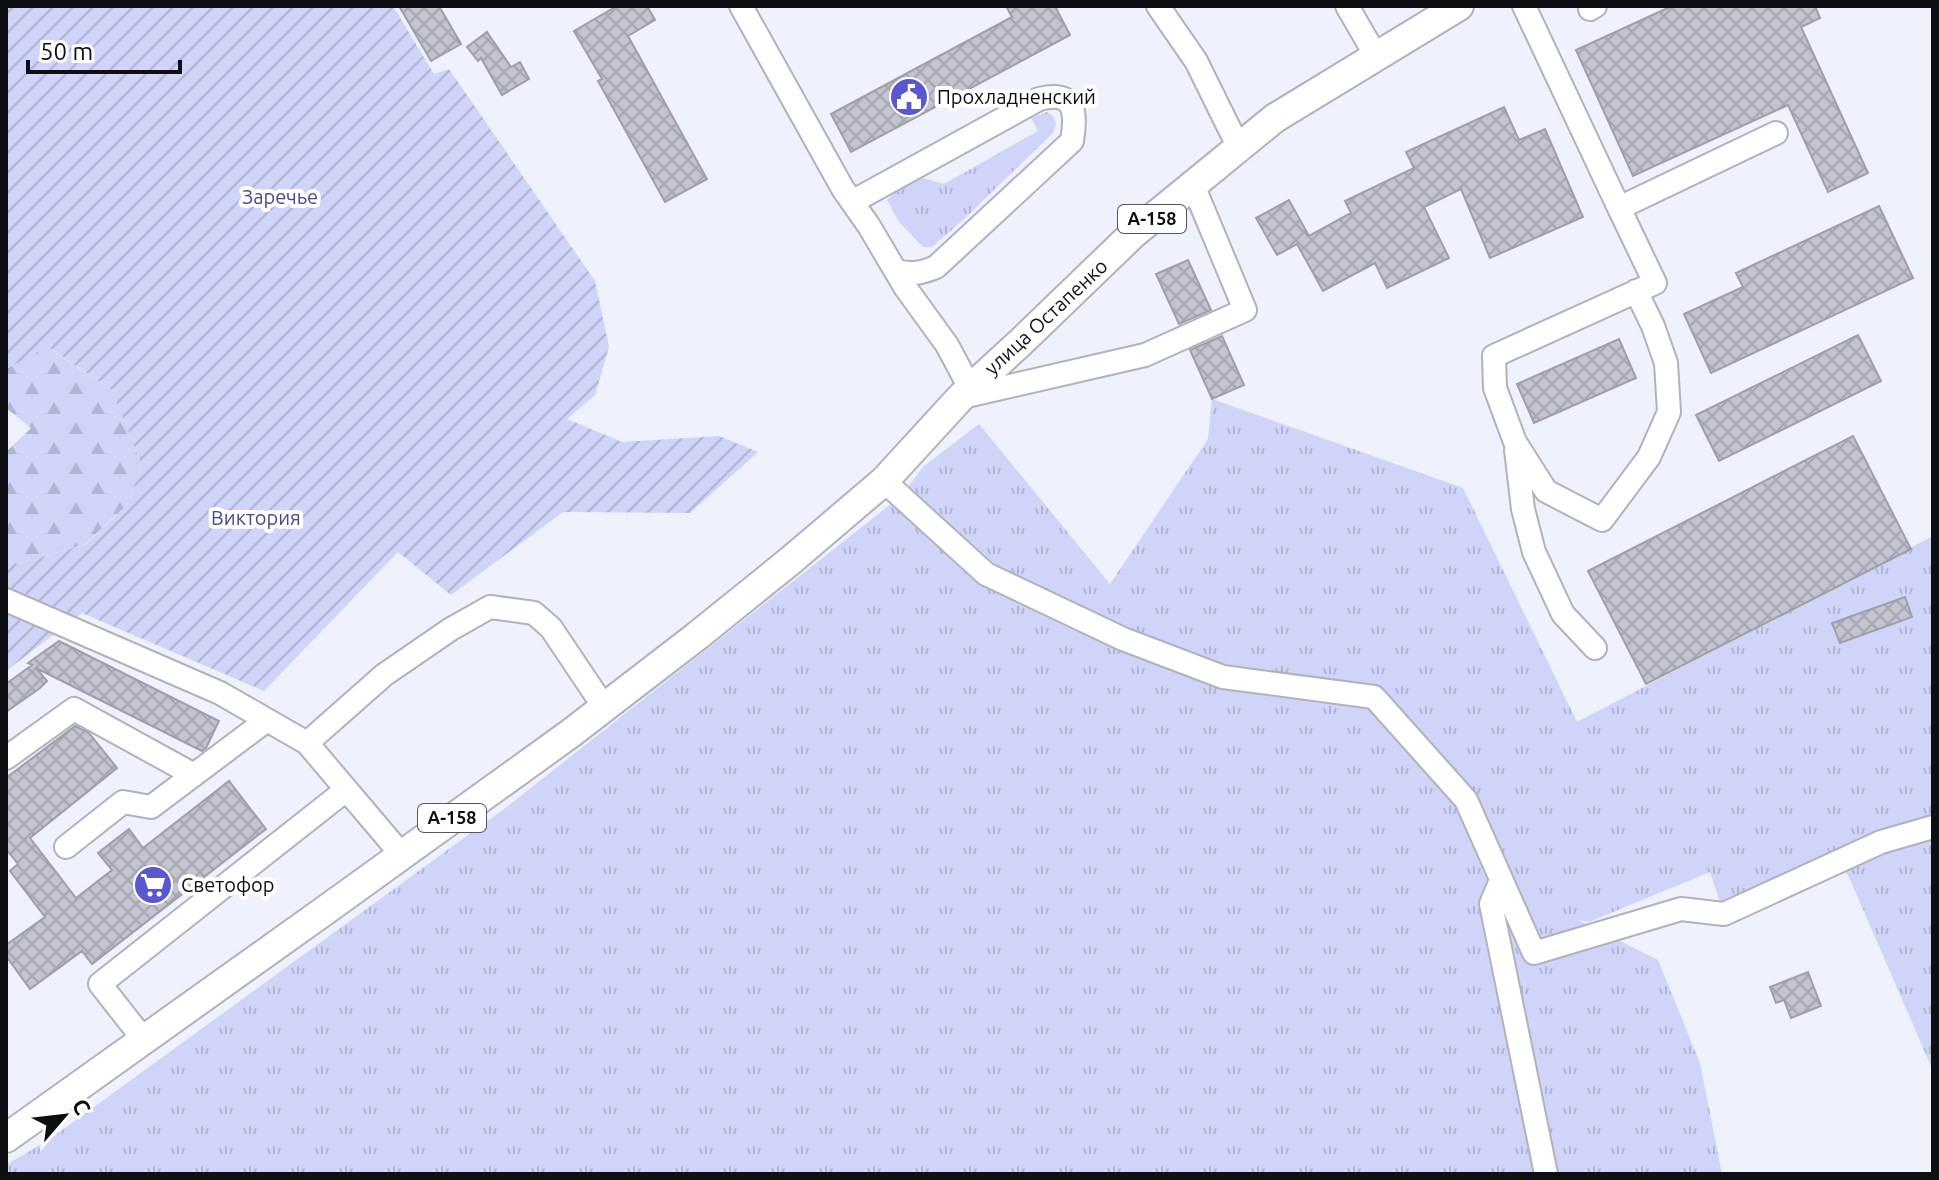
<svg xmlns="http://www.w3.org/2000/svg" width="1939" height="1180" font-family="Ubuntu,sans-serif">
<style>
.grass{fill:url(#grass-tufts)}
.forest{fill:url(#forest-firs)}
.garden{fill:url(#garden-furrows)}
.building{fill:url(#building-cross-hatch);stroke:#9e9fa9;stroke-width:2}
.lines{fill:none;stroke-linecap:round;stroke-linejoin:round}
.minor-casing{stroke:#b0b2bc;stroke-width:26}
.major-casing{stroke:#b0b2bc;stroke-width:32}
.minor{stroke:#fff;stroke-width:22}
.major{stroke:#fff;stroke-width:28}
.labels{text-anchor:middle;stroke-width:8;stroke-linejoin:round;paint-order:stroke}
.shield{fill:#fff;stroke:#565759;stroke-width:2}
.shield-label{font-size:18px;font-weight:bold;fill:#0e0f12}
.poi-label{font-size:20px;fill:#0e0f12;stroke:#fff;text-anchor:start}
.park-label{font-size:20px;fill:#474a92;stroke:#fff}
.street-label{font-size:20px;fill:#0e0f12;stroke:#fff}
</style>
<defs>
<pattern id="grass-tufts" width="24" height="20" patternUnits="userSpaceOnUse" patternTransform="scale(2)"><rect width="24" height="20" fill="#cfd4f8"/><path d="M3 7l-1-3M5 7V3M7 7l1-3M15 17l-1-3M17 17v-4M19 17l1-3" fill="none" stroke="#b1b5d4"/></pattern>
<pattern id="forest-firs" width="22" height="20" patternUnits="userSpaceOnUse" patternTransform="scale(2)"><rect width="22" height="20" fill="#cfd4f8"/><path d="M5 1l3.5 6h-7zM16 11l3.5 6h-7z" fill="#b1b5d4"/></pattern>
<pattern id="garden-furrows" width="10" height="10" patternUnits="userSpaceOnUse" patternTransform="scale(2)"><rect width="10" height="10" fill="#cfd4f8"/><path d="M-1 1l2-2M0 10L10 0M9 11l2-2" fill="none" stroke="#b1b5d4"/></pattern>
<pattern id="building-cross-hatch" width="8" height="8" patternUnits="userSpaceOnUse" patternTransform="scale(2)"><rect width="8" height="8" fill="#c2c3ce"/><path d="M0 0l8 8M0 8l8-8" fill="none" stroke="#a6a6b0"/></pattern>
</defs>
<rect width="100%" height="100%" fill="#eff1fc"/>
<path class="grass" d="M1047,112L1053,116L1056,125L1053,133L963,220L932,247H923L899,222L887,200L892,195L922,178L944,184L1038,131L1031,118Z
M1212,399L1463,488L1577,722L1933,536V1071L1849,877L1838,862L1724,914L1710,872L1589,922L1578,920L1658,960L1700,1063L1722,1174H6V1165L50,1139L508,806L901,496L923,467L979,424L1110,584L1208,439Z"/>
<path class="forest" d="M47,347L112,390L142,466L127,505L85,544L19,564L6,561V452L31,428L6,408V369Z"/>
<path class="garden" d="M6,6H393L434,74L449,69L595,281L609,347L595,395L567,419L622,442L719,436L758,452L690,513L563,512L451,595L398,552L264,691L82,613L6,671V561L19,564L86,544L127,505L142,466L112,390L48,347L6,369Z"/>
<path class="building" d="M399,6H439L461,44L431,61Z
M617,6H647L655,20L628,36L707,179L665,202L598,81L602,79L574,31Z
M1006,6H1055L1070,35L851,152L831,114L1012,17Z
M1672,6H1815L1820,18L1801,27L1868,173L1828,192L1788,105L1633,176L1576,50Z
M487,32L511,67L520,62L529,79L502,95L481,58L478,61L467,47Z
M1504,107L1519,140L1545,129L1583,217L1490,258L1461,189L1424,207L1449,258L1387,288L1375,263L1323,291L1297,244L1277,255L1256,218L1289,200L1309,236L1351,213L1345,201L1414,168L1406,152Z
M1879,206L1913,278L1711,373L1684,314L1743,287L1736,273Z
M1188,260L1211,310L1179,324L1156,274Z
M1858,335L1881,381L1719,461L1696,415Z
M1222,336L1244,385L1212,399L1190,350Z
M1619,339L1636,378L1534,423L1517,384Z
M1853,436L1911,549L1646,684L1588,571Z
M1905,597L1912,617L1840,643L1832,623Z
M59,641L219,721L206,748L202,751L36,668L47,681L40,688L6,712V684L32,665L28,663Z
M75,726L89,733L117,768L30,838L76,898L112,870L98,853L129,829L143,848L229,781L266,829L92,964L82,951L30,989L6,956V945L45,917L10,871L18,864L6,849V778Z
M1808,972L1821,1006L1791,1018L1784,1000L1776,1003L1770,987Z"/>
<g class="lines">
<defs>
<path id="minor" d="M741,6L843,189L869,226L905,287L947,345L970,388
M1158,6L1196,61L1239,148
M1347,6L1376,56
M1524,6L1619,208L1776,133
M1590,9L1595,6
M852,202L1039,99C1075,90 1077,111 1072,141L936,267C922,273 912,275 896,271
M1619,208L1655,283L1494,356L1495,388L1515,442L1546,491L1602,520L1649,457L1669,412L1666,363L1653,326L1636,291
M962,397L1145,355L1245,310L1193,185
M1516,450L1523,509L1534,552L1563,614L1595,648
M884,481L986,574L1123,639L1223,677L1374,697L1466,800L1534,953L1681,909L1724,914L1881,842L1933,827
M6,600L220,693L307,743L401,854
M307,743L384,675L451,629L490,607L534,613L551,628L604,707
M6,758L74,709L194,775
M66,847L123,802L151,807L267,720
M1501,880L1491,904L1546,1174
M144,1040L100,984L346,790"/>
<path id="major" d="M6,1138L327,909L571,733L697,636L790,561L884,481L961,397L1022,341L1133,234L1275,118L1459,6"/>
</defs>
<use href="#minor" class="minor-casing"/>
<use href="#major" class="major-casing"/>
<use href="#minor" class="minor"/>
<use href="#major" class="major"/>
</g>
<defs>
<symbol id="civic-disc" viewBox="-11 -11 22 22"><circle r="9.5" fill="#5958d0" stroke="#fff"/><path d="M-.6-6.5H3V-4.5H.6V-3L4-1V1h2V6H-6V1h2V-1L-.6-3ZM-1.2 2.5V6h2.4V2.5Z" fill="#fff"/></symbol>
<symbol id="supermarket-disc" viewBox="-11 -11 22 22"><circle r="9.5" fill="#5958d0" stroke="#fff"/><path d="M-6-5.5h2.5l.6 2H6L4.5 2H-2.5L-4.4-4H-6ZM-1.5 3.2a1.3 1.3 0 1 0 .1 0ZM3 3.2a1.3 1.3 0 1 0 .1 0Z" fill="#fff"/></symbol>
</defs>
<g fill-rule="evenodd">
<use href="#civic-disc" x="887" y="75" width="44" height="44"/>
<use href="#supermarket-disc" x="131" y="863" width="44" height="44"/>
</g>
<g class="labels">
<g class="shield">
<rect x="1118" y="205" width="68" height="28" rx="6"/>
<rect x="418" y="804" width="68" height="28" rx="6"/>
</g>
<g class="shield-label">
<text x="1152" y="225">А-158</text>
<text x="452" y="824">А-158</text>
</g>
<g class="poi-label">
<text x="937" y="104">Прохладненский</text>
<text x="181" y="892">Светофор</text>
</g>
<g class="park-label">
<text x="280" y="204">Заречье</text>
<text x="256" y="525">Виктория</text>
</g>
<g class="street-label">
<text transform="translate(1046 317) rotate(-43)" y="7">улица Остапенко</text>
</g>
</g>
<rect width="1939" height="1180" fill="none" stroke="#0e0f12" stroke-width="16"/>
<g transform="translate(64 1116) rotate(62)" stroke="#ffffff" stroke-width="6" paint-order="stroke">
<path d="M0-6L14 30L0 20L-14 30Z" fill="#0e0f12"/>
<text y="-12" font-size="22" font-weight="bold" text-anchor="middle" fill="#0e0f12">С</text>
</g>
<path d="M28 60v12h152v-12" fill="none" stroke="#0e0f12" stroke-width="4"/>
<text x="40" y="60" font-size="24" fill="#0e0f12" stroke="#ffffff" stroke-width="6" paint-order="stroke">50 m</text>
</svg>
